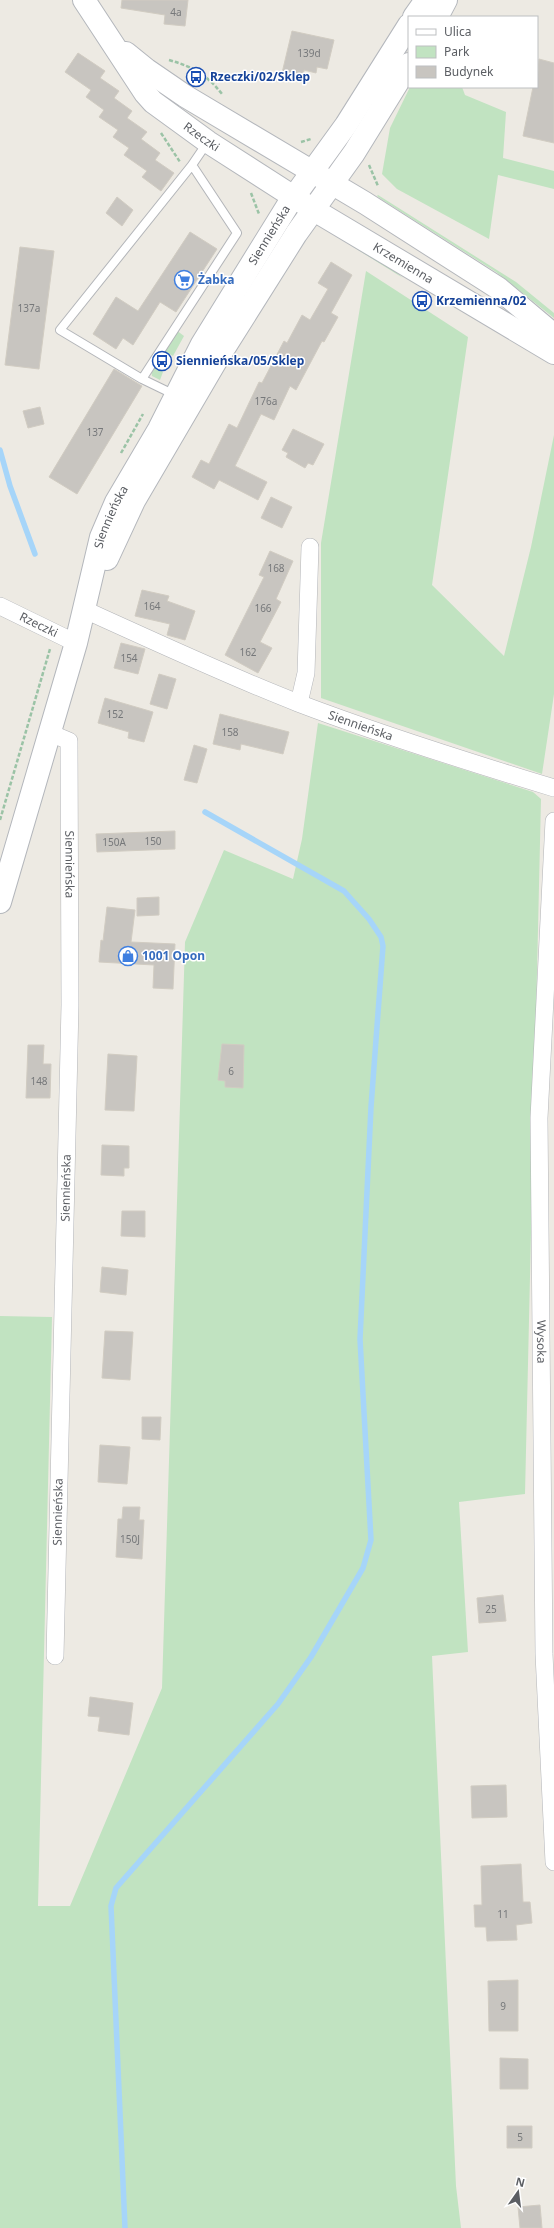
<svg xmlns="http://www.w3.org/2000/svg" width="554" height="2228" font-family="'Noto Sans',sans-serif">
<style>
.green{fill:#c1e3c1}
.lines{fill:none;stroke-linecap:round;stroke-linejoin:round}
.stream{stroke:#a6d5f9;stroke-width:5.5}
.building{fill:#c8c5c0;stroke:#d1ccc2}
.service-casing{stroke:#b3b5b9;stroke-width:10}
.minor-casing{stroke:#b3b5b9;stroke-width:18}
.secondary-casing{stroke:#b4b7bc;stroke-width:24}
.path{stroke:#9bc3a6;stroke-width:2.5;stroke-dasharray:4 2;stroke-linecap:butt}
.service{stroke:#fff;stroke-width:8}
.minor{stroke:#fff;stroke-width:17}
.secondary{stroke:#fff;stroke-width:22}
.labels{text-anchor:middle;stroke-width:3;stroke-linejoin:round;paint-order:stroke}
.number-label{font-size:10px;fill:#76787a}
.transit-label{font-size:12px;font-weight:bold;fill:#164399;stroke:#fff;text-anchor:start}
.street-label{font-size:12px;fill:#5b5e63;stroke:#fff}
.shop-label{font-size:12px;font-weight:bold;fill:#366cbe;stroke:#fff;text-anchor:start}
</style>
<rect width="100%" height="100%" fill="#edeae3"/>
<path class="green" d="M410,87H462L465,95L506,112L503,158L554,171V189L498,175L489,239L397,189L382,174L390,128Z
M378,195L516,282L554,313V318L496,272L381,199L377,196Z
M354,238L403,278L350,245L349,243Z
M366,271L468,337L432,585L504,656L531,547L554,435V694L542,774L321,698V543Z
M176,330L184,336L173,356L166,352L157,368L163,372L160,380L152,376L151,371Z
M318,723L533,792L541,799L525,1494L459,1502L468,1652L432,1656L456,2186L461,2228H0V1316L52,1317L38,1906H70L162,1688L185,942L224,850L293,879L302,839Z"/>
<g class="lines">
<path class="stream" d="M0,450L10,486L35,554
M125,2228L111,1906L116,1888L278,1704L311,1657L363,1568L371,1540L360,1339L371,1107L383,946L381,937L369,919L344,891L205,812"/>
</g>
<path class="building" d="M122,0H188L185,26L164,24L165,15L121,8Z
M292,31L334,40L327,69L317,67L316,73L304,70L303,78L282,73Z
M78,53L105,71L100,78L119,91L114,98L132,111L127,118L147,132L141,139L160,153L155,160L174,173L161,191L142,177L147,171L124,155L129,148L113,137L118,130L99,117L104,110L86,97L91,90L65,72Z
M539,59L554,63V143L523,136L533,87H537Z
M117,197L133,210L122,226L106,213Z
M190,232L217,249L176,312L160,302L133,345L123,338L116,349L93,334L116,297L138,311Z
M20,247L54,251L39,369L5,365Z
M331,262L352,275L331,313L338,317L324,342L322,341L296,390L290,386L274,420L261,414L235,466L267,482L258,500L219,480L214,489L192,477L201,460L209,464L229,424L237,428L259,382L262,383L284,341L287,343L302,315L310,320L328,289L318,283Z
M114,369L142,386L77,494L49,477Z
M40,407L44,424L28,428L23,411Z
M293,429L324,444L313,465L308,463L305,468L286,457L288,453L282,450Z
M271,497L292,507L282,528L261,518Z
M270,551L293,561L276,599L281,602L260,642L272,648L258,673L225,655L264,577L259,575Z
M142,590L169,596L167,601L195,611L185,640L167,635L170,624L135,616Z
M121,643L145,649L138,674L114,668Z
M159,674L176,679L167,709L150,704Z
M105,698L153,712L144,742L128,738L129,732L98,723Z
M220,714L289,732L283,754L241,744L240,750L213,744Z
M194,745L207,749L197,783L184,780Z
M175,831V849L97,852L96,834Z
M159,897V915L137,916V898Z
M107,907L135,910L131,942L175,944L173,989L153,988L154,965L99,962L101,940L103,941Z
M222,1044L244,1045L243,1088L225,1087V1081L218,1080Z
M28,1045H44L43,1064H51L50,1098H26Z
M108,1054L137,1056L134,1111L105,1110Z
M102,1145L129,1146V1168H124V1176L101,1175Z
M122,1211H145V1237L121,1236Z
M102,1267L128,1270L126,1295L100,1292Z
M105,1331L133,1332L130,1380L102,1378Z
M142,1417H161L160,1440L142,1439Z
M100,1445L130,1447L127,1484L98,1482Z
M123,1507H140L139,1520H144L142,1559L116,1557L118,1519H122Z
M503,1595L506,1621L479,1623L477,1598Z
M90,1697L133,1703L129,1735L98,1731L100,1717L88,1716Z
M506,1785L507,1817L472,1818L471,1786Z
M521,1864L523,1902H530L532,1923L516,1925L517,1940L487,1941L486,1927H475L474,1905H482L481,1866Z
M518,1980V2031H489L488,1981Z
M500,2058L528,2059V2089H500Z
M507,2126H532V2148H507Z
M540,2205L542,2228H520L518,2207Z"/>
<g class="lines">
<defs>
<path id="service" d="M142,379L237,233L192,165L207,143
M175,395L142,379L60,330L192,165"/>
<g id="minor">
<path id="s1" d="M0,606L76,643"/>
<path id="s2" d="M85,610C156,642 226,675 298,703C382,735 468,762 554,788"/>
<path d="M299,703L306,673L310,547"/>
<path id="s3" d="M50,733L69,741L70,1005L55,1656"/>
<path id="s4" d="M554,821L539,1118L544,1654L554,1862"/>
</g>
<g id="secondary">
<path id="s5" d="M84,0L145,93L153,102L208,142L314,210L554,353"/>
<path d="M414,17L426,0"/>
<path d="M437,17L446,0"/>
<path d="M126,53L147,70L185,96L365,203L498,288L554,335"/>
<path d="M107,559L134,501L216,361L296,234L354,153L409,64"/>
<path id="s6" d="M0,902L76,643L101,537L116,502L159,429L202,344L288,205L346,125L409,25"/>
</g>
</defs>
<use href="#service" class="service-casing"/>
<use href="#minor" class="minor-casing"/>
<use href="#secondary" class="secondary-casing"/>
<path class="path" d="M169,60C193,67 206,74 222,94
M161,133L180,162
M301,142L311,139
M369,165L378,186
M251,193L259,214
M121,453L143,414
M0,820L50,649"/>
<use href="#service" class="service"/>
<use href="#minor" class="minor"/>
<use href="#secondary" class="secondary"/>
</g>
<defs>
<symbol id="bus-ring" viewBox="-11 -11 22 22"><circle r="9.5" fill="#fff" stroke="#1a4fb4" stroke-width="1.5"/><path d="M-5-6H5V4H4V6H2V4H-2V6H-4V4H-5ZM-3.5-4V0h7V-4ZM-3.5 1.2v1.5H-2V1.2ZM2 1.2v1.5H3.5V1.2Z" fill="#1a4fb4"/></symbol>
<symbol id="supermarket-ring" viewBox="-11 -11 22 22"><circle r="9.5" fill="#fff" stroke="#3f7fe0" stroke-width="1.5"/><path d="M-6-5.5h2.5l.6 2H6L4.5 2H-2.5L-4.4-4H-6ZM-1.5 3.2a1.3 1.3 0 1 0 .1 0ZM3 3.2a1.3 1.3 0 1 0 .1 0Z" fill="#3f7fe0"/></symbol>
<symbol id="shop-ring" viewBox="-11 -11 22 22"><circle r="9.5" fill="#fff" stroke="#3f7fe0" stroke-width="1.5"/><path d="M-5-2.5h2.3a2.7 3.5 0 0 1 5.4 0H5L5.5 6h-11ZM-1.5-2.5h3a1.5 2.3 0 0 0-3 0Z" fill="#3f7fe0"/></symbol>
</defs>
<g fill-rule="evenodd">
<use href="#bus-ring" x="185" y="66" width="22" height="22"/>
<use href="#supermarket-ring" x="173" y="269" width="22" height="22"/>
<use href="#bus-ring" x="411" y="290" width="22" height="22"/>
<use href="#bus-ring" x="151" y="350" width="22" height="22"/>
<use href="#shop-ring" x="117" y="945" width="22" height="22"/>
</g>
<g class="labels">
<g class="number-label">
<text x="176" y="16">4a</text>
<text x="309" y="57">139d</text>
<text x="29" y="312">137a</text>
<text x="266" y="405">176a</text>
<text x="95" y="436">137</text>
<text x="276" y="572">168</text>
<text x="152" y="610">164</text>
<text x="263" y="612">166</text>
<text x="248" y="656">162</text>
<text x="129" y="662">154</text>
<text x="115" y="718">152</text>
<text x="230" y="736">158</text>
<text x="153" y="845">150</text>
<text x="114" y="846">150A</text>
<text x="231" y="1075">6</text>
<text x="39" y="1085">148</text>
<text x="130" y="1543">150J</text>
<text x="491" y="1613">25</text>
<text x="503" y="1918">11</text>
<text x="503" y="2010">9</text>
<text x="520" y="2141">5</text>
</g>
<g class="transit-label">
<text x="210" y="81">Rzeczki/02/Sklep</text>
<text x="436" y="305">Krzemienna/02</text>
<text x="176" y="365">Siennieńska/05/Sklep</text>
</g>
<g class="street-label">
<text dy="4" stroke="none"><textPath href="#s5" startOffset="183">Rzeczki</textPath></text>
<text dy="4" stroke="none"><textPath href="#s6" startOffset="725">Siennieńska</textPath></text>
<text dy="4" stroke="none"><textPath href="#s5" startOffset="421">Krzemienna</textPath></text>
<text dy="4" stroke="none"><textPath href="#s6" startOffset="401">Siennieńska</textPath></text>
<text dy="4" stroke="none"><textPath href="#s1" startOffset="43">Rzeczki</textPath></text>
<text dy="4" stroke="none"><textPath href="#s2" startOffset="299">Siennieńska</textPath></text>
<text dy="4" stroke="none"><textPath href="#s3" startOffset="144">Siennieńska</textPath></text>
<text transform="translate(66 1188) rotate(-89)" y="4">Siennieńska</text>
<text dy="4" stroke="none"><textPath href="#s4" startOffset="521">Wysoka</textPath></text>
<text transform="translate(58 1512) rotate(-89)" y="4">Siennieńska</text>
</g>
<g class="shop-label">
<text x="198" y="284">Żabka</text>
<text x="142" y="960">1001 Opon</text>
</g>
</g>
<rect x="408" y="16" width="130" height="72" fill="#ffffff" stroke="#bdbfc1"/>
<rect x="416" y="29" width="20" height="6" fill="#ffffff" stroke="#bdbfc1"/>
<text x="444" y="36" font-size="12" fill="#5b5e63">Ulica</text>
<rect x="416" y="46" width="20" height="12" fill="#c1e3c1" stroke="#bdbfc1"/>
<text x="444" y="56" font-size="12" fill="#5b5e63">Park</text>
<rect x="416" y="66" width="20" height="12" fill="#c8c5c0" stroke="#bdbfc1"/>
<text x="444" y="76" font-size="12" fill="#5b5e63">Budynek</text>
<g transform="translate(518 2192) rotate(14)" stroke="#ffffff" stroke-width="3" paint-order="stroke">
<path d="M0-3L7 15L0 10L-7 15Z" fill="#5b5e63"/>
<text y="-6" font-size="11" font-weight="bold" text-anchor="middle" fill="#5b5e63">N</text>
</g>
</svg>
